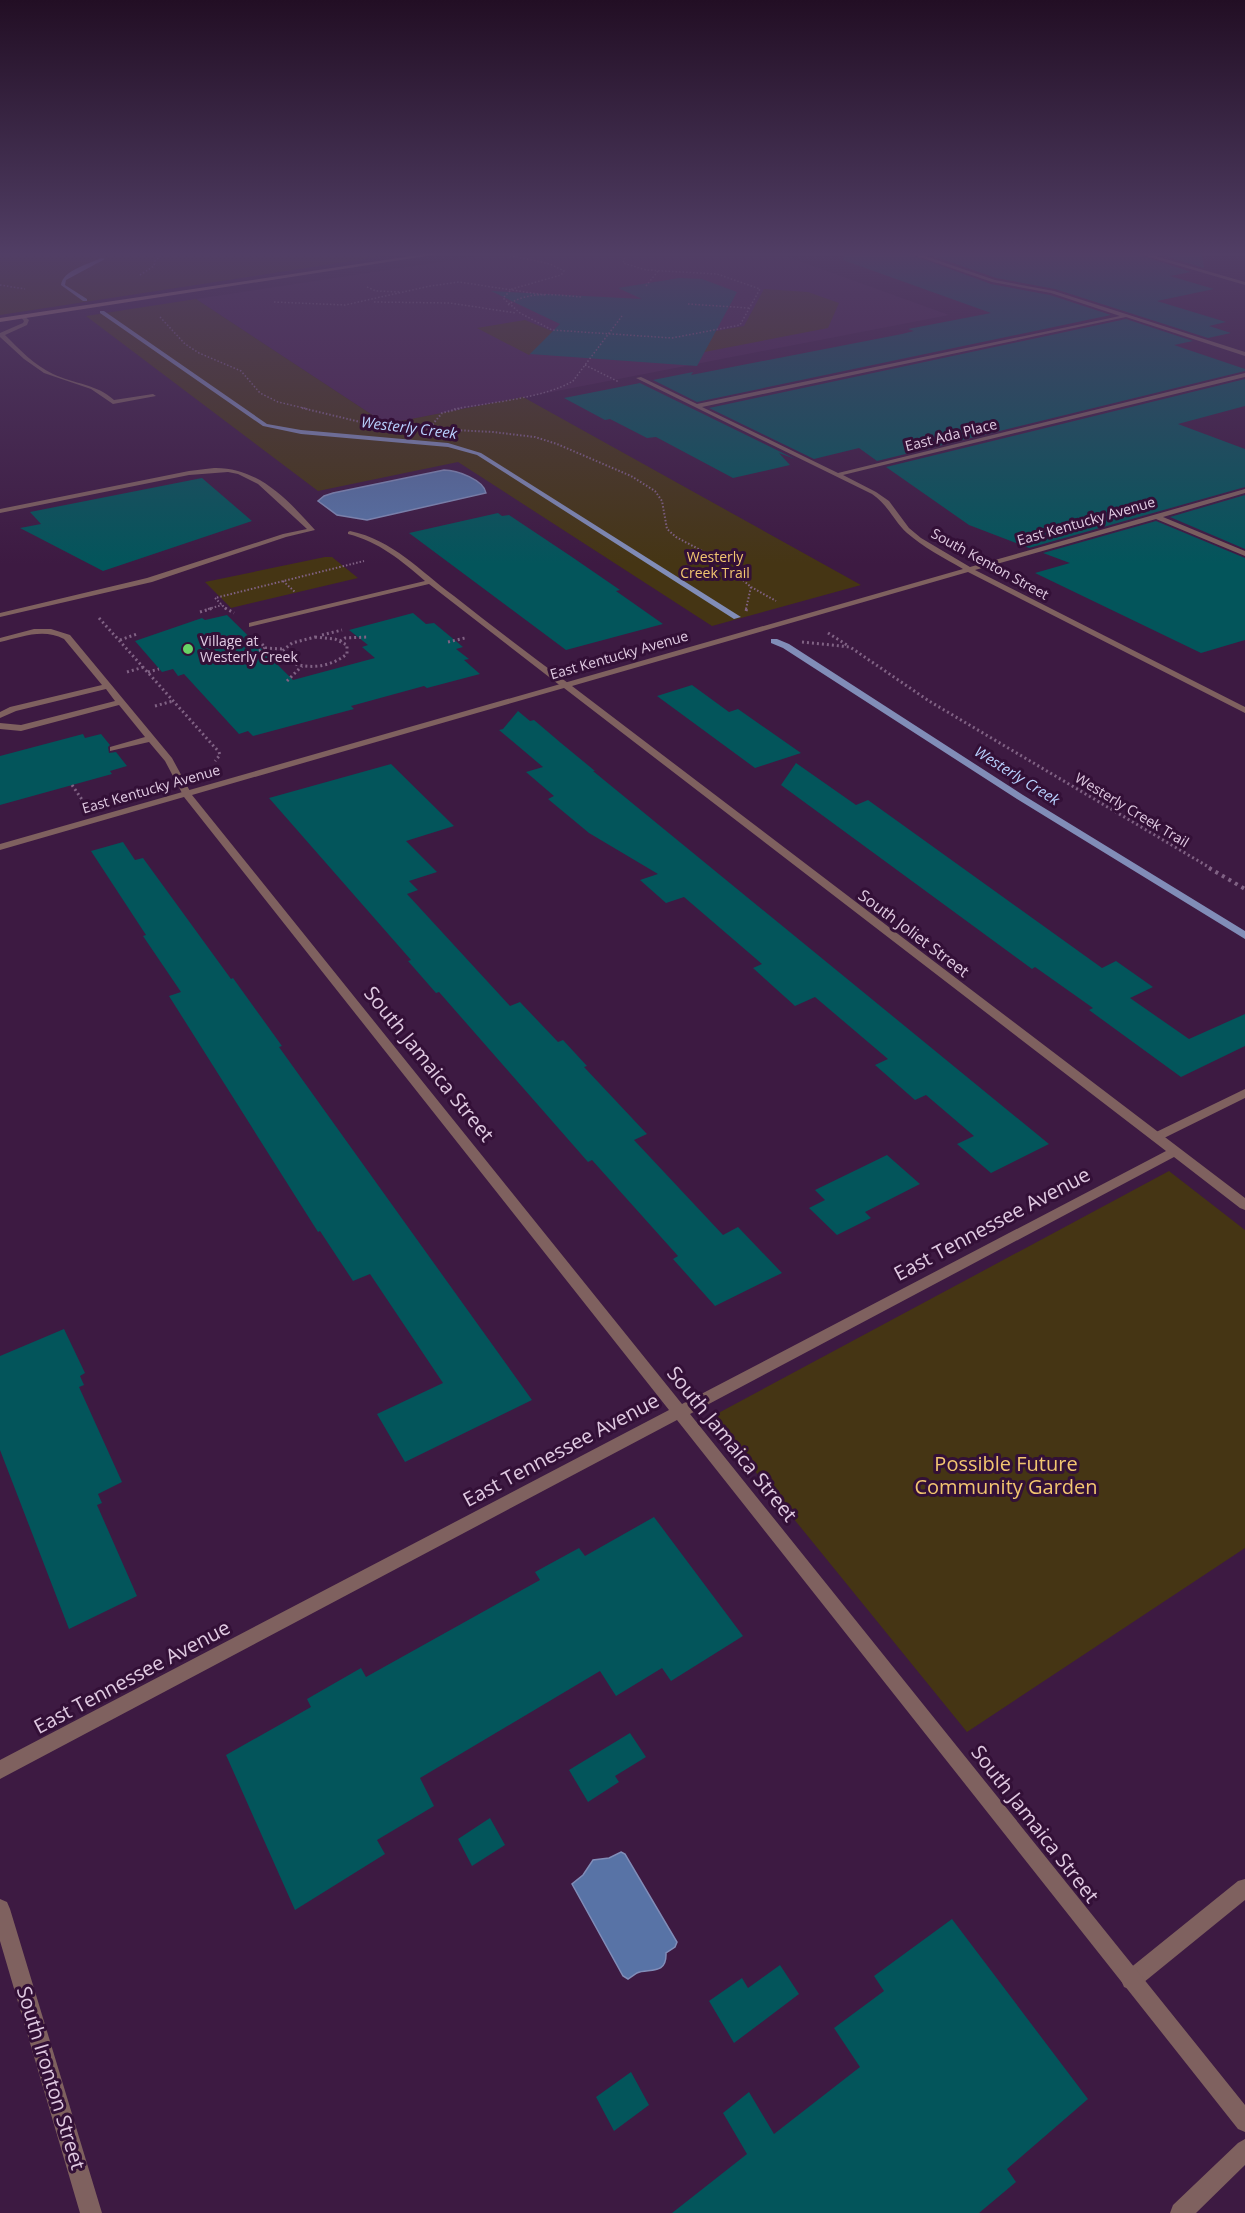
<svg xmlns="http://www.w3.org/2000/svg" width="1245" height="2213" font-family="'Open Sans',sans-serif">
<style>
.built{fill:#49214e}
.green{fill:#453514}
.water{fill:#5873a6;stroke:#818db8;stroke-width:1.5}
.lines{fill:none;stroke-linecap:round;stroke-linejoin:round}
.stream{fill:#818db8;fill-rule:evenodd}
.building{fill:#03555b}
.path-far3{stroke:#806284;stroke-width:1.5;stroke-dasharray:1.5 2;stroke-linecap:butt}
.path-far2{stroke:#806284;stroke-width:2;stroke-dasharray:1.5 2;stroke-linecap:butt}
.path-far1{stroke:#806284;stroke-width:3;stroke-dasharray:2 3;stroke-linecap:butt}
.path{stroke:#806284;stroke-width:4;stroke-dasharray:3 4.5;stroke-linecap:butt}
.lane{fill:#7f615f;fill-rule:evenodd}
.street{fill:#7f615f;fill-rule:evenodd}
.secondary{fill:#ae7f7c;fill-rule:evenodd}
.poi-dot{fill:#68d465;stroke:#331037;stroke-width:2}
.labels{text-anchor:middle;stroke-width:6;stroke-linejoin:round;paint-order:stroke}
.far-street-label{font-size:14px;fill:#e0cae2;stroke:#331037}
.far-park-label{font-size:14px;fill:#f2c670;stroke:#331037}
.far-poi-label{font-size:14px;fill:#e0cae2;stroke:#331037;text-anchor:start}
.far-water-label{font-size:15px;font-style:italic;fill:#b8d0fe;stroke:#331037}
.street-label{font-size:16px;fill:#e0cae2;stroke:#331037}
.near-street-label{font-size:20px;fill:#e0cae2;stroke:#331037}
.near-park-label{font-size:20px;fill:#f2c670;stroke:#331037}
</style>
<rect width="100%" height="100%" fill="#3d1a42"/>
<path class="built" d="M492,254H780L949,315L386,424L196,299Z"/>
<path class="green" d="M0,254H397L0,315Z
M764,289L808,292L839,303L828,328L668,359L672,339L744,326Z
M196,299L386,424L523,397L861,585L712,626L458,462L318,491L86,316Z
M525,320L554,332L529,355L477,328Z
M325,557H332L358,578L231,608L205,582Z
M1169,1171L1245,1230V1548L967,1732L711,1417Z"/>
<path class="water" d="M444,470C457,470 484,480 486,493L367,520L337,515L318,501L324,496L333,493Z
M621,1852L625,1854L677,1942L675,1947L666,1953C667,1976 648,1968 637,1973C634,1975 631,1977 628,1979L623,1976L572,1884L583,1875L593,1860L609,1858Z"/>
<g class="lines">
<path class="stream" d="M101,258L105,259L66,280L65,285L87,299V301H83L61,285C63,270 89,264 101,258Z
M100,311H104L267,424L301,430L448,443L481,453L741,617L734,619L477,455L448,447L301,434L263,426L100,313Z
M771,639H777L789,644L1023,795L1245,931V939L1017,799L783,648L771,643Z"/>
</g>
<path class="building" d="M844,254H909L991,284L1050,295L1111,315L697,402L653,380L693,372L691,375L902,334L914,331L908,329L991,313L843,260Z
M927,254H1137L1191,272L1170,276L1214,289L1157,301L1226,322L1209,326L1231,333L1208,338L1055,289L996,278Z
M1158,254H1202L1204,268Z
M679,278L702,279L737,292L697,366L530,354L560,324L491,291L642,299L618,288Z
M1126,319L1193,341L1174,345L1245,369V371L877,461L859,448L814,459L709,408Z
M1245,379V406L1178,424L1245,449V487L1029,548L969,525L886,467Z
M640,383L795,459L779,453L790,465L733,478L656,437L647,438L610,419L605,420L564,398Z
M202,478L252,521L103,571L20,528L41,524L30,512Z
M1245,495V549L1170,517Z
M498,513L502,516L509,515L572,557L620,590L616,591L663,624L566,650L409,533Z
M1156,521L1245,558V640L1201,653L1035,573L1070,563L1043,553Z
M413,613L426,624L434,623L463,647L456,649L469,659L464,660L480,674L427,688L424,686L351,706L354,709L253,736L248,731L239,734L184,674L178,676L173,669L162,672L135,641L202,618L205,620L227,615L293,680L375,658L362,647L368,645L349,630Z
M692,685L729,712L738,709L801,753L755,768L657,696Z
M518,711L530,721L534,720L561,743L595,771H593L1049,1144L991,1173L957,1144L974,1136L926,1095L915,1100L875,1065L888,1059L815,997L795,1006L753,968L762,964L684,897L666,903L640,880L658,874L589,833L548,799L554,796L526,772L543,767L499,730L503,729Z
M83,734L85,738L101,734L110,745L108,747L109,753L116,752L127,766L110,771L112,774L0,805V756Z
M796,763L856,805L868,800L1102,968L1116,961L1153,987L1130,998L1189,1039L1245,1014V1046L1181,1077L1089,1010L1093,1008L1035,967L1032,969L781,785Z
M391,764L454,826L406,841L437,872L409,881L418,890L407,894L510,1006L520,1002L558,1042L563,1040L587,1066L584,1067L647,1134L634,1140L723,1235L738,1227L782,1273L715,1306L673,1259L678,1256L592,1160L588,1162L439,992L436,993L408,961L411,960L269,798Z
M123,842L135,860L143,858L231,979L233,978L282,1046L279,1047L532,1400L405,1462L377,1414L443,1383L370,1274L353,1281L320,1231L318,1232L169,996L181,992L143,936L146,935L91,851Z
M887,1155L920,1184L865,1212L871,1218L837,1235L809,1208L825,1200L815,1190Z
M64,1329L85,1373L80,1376L84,1385L79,1387L122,1482L98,1494L102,1503L97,1505L137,1596L69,1629L0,1450V1356Z
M654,1517L743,1636L671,1681L662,1668L616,1696L600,1671L420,1778L434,1806L377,1840L385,1854L295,1910L226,1755L311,1707L307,1699L361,1668L366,1677L540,1580L535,1572L579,1548L585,1556Z
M630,1733L646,1757L615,1776L619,1782L588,1802L569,1770Z
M490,1818L505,1845L472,1866L458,1839Z
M952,1919L1088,2099L1007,2169L1016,2182L979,2213H672L747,2154L723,2113L749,2092L774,2134L860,2067L834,2028L884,1991L874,1976Z
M780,1965L799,1994L734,2043L709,2001L742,1978L748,1988Z
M631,2072L649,2105L614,2131L596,2097Z"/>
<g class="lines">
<path class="path-far3" d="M503,254L550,264L564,271L561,275L512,289L503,298L520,313L552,330L672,338L740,325L760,289L717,274L646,270L623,263L626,254
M140,275L154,266L155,261L163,254
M0,285L25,289
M646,286L658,271
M367,287L376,291L401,292
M274,302L345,305L430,286L459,282L545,295
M374,302L450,303L516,313
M688,304L749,308
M508,305C528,290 557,295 581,297
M160,317L185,344L199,353L241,371L260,393L278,402L308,409
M585,365L619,382
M454,409C487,403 545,398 573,381L622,316"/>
<path class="path-far2" d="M302,408L377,426L493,432L535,437L557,444L631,476L655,491L662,501L667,529L676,537L721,561L751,587L746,609
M428,430L442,413L462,408
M283,581L295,592
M751,587L776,601
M208,609L222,605
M226,609L215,598L364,561"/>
<path class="path-far1" d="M225,608L234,613
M746,611L747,608
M200,612L213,608
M99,618L219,752L220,755L215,761
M828,633L847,645
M322,635L342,630
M315,637L335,639L347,645V654C328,669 304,670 283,659L281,652L292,643Z
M120,640L137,634
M340,641L345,638L368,637
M448,642L465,638
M802,642L850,647L929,701L1212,869
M262,644L265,648L283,649
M259,651L265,648
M127,672L144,667
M148,672L159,669
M287,681L302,666
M155,706L173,701
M72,785L83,801"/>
<path class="path" d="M1209,868L1245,889"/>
<path class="lane" d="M20,316H24L29,320L27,325L5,335C19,349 34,365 53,374C74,384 97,384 114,400L153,394L156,396L113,404L91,389L44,373L24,359L0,337V333L23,323L24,321Z
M214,468C258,467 288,500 315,530L286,537L152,582L0,617V613L147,578L283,534L307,529L258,484L238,474L228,472L189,475L0,513V509L189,471Z
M350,531C393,540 420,571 454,596C492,626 530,655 568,683V687H562L429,584L249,627V623L425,581C401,560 379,542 348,534V532Z
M34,629H51L70,635L172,758L191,793L189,795H183L165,761L149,742L110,751V747L145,737L119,705L21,731L0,729V723L21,725L115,701L106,689L16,711L0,718V712L10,707L102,685L64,639C43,628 22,637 0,642V638Z
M1245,1089V1098L1160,1140H1152L1150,1137L1152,1134Z
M1245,1879V1900L1138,1987L1131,1990L1124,1987L1121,1980L1124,1973L1238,1881Z
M1245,2139V2165L1196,2213H1170L1173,2205L1238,2143Z"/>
<path class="street" d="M911,254H919L995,280L1054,291L1245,352V356L1126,317L702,407L838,473L1245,373V377L843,475L876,492L889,501L909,528L921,538L970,567L1245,489V493L1163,517L1245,551V556L1156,519L975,570L1245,707V713L968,572L572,686L1245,1198V1210L1240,1208L1174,1157L690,1414L1245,2105V2132L1238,2129L677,1420L0,1779V1760L669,1410L184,797L0,850V844L963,569C944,558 923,547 907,533C893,520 889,506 872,494L636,378L641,377L697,404L1120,316L1051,293L992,282ZM564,688L1166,1151L682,1404L192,795Z
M1139,254H1148L1245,282V285Z
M0,1899L7,1902L10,1909L102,2213H80L0,1941Z"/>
<path class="secondary" d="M425,254H439L0,322V318Z"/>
</g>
<linearGradient id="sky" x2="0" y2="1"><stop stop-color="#220e24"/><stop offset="0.45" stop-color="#513e65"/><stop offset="1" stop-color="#513e65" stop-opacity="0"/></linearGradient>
<rect width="1245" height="564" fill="url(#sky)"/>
<circle class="poi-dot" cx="188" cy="649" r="6"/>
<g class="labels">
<g class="far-street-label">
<text transform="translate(951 435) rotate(-14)" y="5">East Ada Place</text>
<text transform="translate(1086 521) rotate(-16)" y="5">East Kentucky Avenue</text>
<text transform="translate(990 564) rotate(29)" y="5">South Kenton Street</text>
<text transform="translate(619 655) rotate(-16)" y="5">East Kentucky Avenue</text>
<text transform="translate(151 789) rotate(-16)" y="5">East Kentucky Avenue</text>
<text transform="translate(1132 810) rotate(31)" y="5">Westerly Creek Trail</text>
</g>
<g class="far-park-label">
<text x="715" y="562">Westerly<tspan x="715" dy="16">Creek Trail</tspan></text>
</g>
<g class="far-poi-label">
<text x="200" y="646">Village at<tspan x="200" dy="16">Westerly Creek</tspan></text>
</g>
<g class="far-water-label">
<text transform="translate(409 428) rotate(7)" y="5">Westerly Creek</text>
<text transform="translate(1017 776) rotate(32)" y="5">Westerly Creek</text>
</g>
<g class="street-label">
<text transform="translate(914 933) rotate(37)" y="6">South Joliet Street</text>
</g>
<g class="near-street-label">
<text transform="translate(429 1064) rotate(51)" y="7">South Jamaica Street</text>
<text transform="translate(992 1224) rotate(-28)" y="7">East Tennessee Avenue</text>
<text transform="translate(732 1444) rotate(51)" y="7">South Jamaica Street</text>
<text transform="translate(561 1450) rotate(-28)" y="7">East Tennessee Avenue</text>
<text transform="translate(132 1677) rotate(-28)" y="7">East Tennessee Avenue</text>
<text transform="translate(1035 1824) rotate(52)" y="7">South Jamaica Street</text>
<text transform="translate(51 2078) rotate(73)" y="7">South Ironton Street</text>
</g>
<g class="near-park-label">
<text x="1006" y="1471">Possible Future<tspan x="1006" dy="23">Community Garden</tspan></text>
</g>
</g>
</svg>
